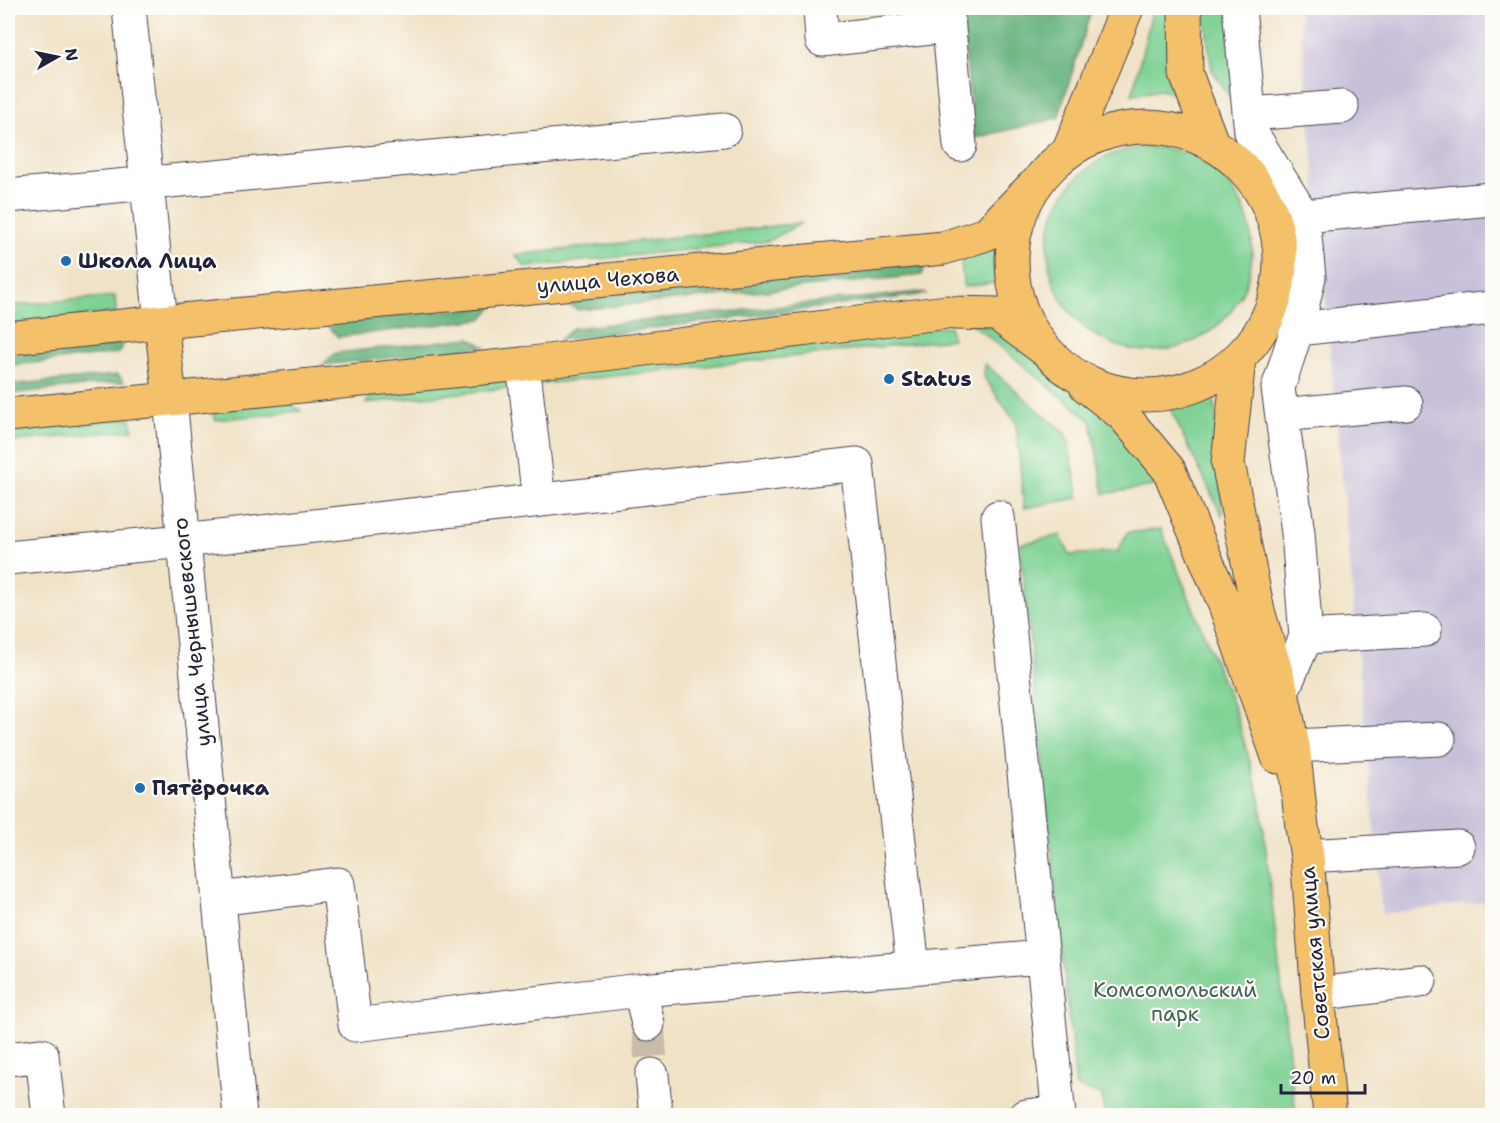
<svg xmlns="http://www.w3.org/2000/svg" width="1500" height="1123" font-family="'Shantell Sans',sans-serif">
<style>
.industrial{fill:#c8bfd8}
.green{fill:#7fd294;stroke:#507a68;stroke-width:1.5}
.forest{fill:#67b47e;stroke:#446b5c;stroke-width:1.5}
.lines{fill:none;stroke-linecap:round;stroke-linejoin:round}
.minor-tunnel{stroke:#c7bcaa;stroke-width:33;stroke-dasharray:33 16;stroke-linecap:butt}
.minor-casing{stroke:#413f50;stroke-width:35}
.major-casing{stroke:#413f50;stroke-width:35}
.minor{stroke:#fff;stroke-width:33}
.major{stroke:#f4c16b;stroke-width:33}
.poi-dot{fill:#1f6fb2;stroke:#fdfcf7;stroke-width:2}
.labels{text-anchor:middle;stroke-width:4.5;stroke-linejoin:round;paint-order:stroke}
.poi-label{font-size:21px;font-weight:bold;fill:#22223b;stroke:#fdfcf7;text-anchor:start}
.street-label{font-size:21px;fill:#22223b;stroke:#fdfcf7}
.park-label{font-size:21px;fill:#43605a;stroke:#fdfcf7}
</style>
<rect width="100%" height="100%" fill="#fdfcf7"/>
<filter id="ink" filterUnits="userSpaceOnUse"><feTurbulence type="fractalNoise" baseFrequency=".0167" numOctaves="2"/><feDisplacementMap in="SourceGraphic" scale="12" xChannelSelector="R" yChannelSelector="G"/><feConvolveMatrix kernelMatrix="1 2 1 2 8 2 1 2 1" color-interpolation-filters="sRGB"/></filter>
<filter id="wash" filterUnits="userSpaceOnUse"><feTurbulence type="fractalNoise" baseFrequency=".008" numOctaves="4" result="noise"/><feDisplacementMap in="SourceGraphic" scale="24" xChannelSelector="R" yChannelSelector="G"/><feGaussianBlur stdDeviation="1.35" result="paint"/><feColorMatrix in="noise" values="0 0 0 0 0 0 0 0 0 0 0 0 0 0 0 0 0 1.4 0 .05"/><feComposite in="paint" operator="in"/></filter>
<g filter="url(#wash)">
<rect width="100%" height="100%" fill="#f0e2c6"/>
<path class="industrial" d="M1299,8H1492V901L1382,914Z"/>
<path class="green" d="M1153,8H1172L1184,96L1160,90L1132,95Z
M1203,8H1233L1246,122L1212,70Z
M1048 249a102 102 0 1 1 204 0a102 102 0 1 1-204 0Z
M802,223L768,241L526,267L515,255Z
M997,249L1001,282L964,287L960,254Z
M115,296L116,313L8,325V306Z
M967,321L1001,329L1089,396L1166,484L1104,494L1091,421L990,338Z
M949,326L953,339L533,385L530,371Z
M985,364L1067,435L1079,498L1024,508L1016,423L984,377Z
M507,374V388L366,403L376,388Z
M1213,386L1222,483V516L1166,400L1187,398Z
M283,398L301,411L215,420L213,406Z
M131,418L133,430L8,442V430Z
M1161,529L1236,713L1260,798L1296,1115H1104L1102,1095L1076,1087L1020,544L1060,535L1070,555L1118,551L1127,533Z"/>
<path class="forest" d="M961,8H1092L1058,118L974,138Z
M927,261L922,275L578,310L560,300Z
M918,292L927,294L559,340L573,328Z
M494,306L482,319L338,337L325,322Z
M470,338L485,347L322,365L336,353Z
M123,343L119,353L8,366V355Z
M118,375L124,382L8,394V385Z"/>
</g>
<g filter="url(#ink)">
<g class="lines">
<path class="minor-tunnel" d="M648,1024L652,1075"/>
<defs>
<path id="minor" d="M129,8L161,322
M820,8L822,40L949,26
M947,8L960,145
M1239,8L1251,132L1303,216L1309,277L1297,329L1278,388L1298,533L1306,637L1282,692
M1249,114L1342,107
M8,196L724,130
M1303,216L1492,199
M1297,329L1492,308
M523,364L539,500
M170,399L240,1116
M1282,415L1406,403
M998,517L1059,1116
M8,558L183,541L857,464L913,968
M1306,637L1425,630
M1293,746L1439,739
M1307,856L1458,847
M219,899L338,884L355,1025L640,990L648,1024
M640,990L1043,957
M1318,994L1420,981
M8,1059L42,1055L49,1116
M652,1075L656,1116
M1026,1116L1058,1112"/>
<path id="major" d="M1185,8L1186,74L1212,143
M1012 261a134 134 0 1 1 268 0a134 134 0 1 1-268 0Z
M1069,150L1127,8
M161,322L170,399
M8,338L161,322L944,248L986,234L1033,186
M1239,359L1228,463L1258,611L1282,692L1293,746L1302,827L1307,856L1318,994L1330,1116
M1086,386L1123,415L1169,470L1225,605L1278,757
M8,415L523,364L947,312L954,313L997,314L1045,350"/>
</defs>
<use href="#minor" class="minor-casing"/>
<use href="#major" class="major-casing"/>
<use href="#minor" class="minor"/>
<use href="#major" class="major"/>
</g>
</g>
<g class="poi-dot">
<circle cx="66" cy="261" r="6"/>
<circle cx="889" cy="379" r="6"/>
<circle cx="140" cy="788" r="6"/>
</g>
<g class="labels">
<g class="poi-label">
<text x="78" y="268">Школа Лица</text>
<text x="901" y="386">Status</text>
<text x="152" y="795">Пятёрочка</text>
</g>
<g class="street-label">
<text transform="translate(608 280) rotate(-5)" y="7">улица Чехова</text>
<text transform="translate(192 632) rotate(-96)" y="7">улица Чернышевского</text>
<text transform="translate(1315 953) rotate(-95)" y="7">Советская улица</text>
</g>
<g class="park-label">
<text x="1175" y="997">Комсомольский<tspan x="1175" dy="24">парк</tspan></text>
</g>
</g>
<rect width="1500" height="1123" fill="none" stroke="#fdfcf7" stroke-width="30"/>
<g transform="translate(57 57) rotate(81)" stroke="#fdfcf7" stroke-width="4.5" paint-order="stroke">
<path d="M0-4.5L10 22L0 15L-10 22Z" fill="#22223b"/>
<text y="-9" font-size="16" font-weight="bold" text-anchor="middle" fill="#22223b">N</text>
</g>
<path d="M1281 1084v9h84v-9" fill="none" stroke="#22223b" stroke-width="3"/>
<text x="1290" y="1084" font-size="18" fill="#22223b" stroke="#fdfcf7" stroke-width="4.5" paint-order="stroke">20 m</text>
</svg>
